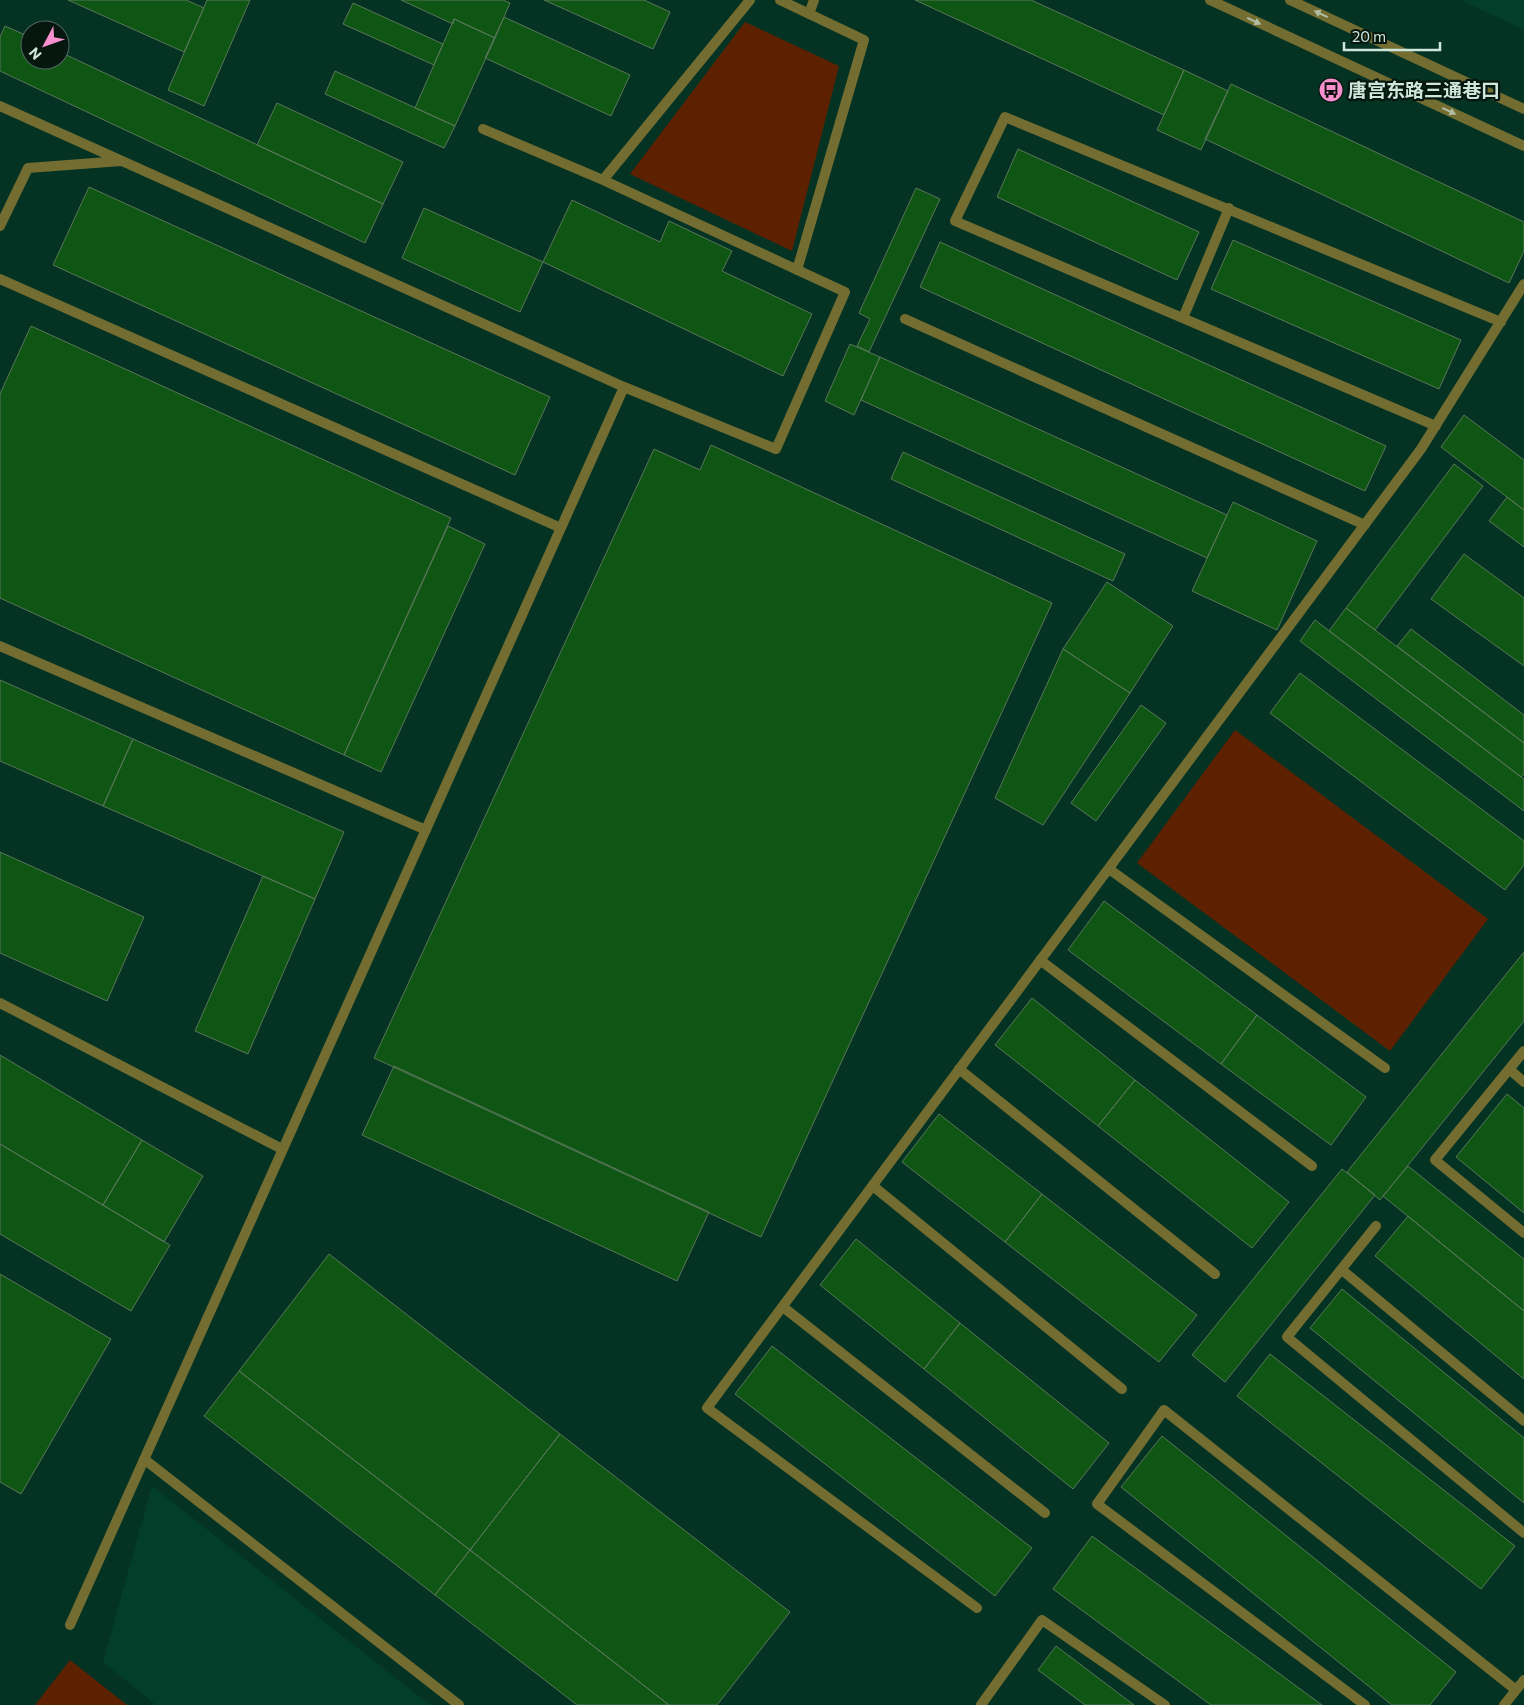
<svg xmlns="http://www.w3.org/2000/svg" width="1524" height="1705" font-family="Commissioner,'Noto Sans SC',sans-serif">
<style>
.built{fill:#033e2a}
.green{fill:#5d2101}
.building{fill:#0f5615;stroke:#597658}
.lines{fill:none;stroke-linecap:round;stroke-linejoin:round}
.service{stroke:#736d32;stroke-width:10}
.tertiary{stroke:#736d32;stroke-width:10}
.oneway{fill:#afbca0}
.labels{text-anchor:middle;stroke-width:4.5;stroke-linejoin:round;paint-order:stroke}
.poi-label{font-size:19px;font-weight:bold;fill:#cfe6db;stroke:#061710;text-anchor:start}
</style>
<rect width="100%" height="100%" fill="#053323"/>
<path class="built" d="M1461,0H1524V30Z
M152,1486L430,1705H156L103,1662Z"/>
<path class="green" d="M745,22L839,66L792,251L630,174Z
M1235,730L1488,919L1390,1051L1137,863Z
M70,1660L127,1705H35Z"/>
<path class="building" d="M68,0H186L204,8L184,52Z
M207,0H250L204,106L168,90Z
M401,0H503L510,3L495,38L454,19L453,24Z
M544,0H644L670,12L653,49Z
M915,0H1031L1184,70L1164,115Z
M353,3L443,44L434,65L343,24Z
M504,17L630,75L611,116L485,58Z
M454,19L495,38L455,126L415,108Z
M5,26L30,37V60H60V52L383,204L365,243L0,71V37Z
M1184,70L1228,91L1201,150L1157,130Z
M335,71L455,126L444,148L325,94Z
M1231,84L1524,222V251L1509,283L1205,139Z
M277,103L403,162L383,204L257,145Z
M1018,149L1199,232L1177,280L997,197Z
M89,187L550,397L515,475L53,265Z
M916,188L940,199L869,352L857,346L870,319L859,313Z
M572,200L660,242L669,221L732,251L722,271L812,314L783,376L543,262Z
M424,208L543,262L520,312L402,258Z
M1233,240L1461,340L1439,389L1211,289Z
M940,242L1386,446L1365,491L920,287Z
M31,326L451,518L344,755L0,598V394Z
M850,344L880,357L854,415L825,401Z
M880,357L1227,515L1207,558L861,400Z
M1464,415L1524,460V510L1441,447Z
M711,445L1052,603L761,1237L374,1058L654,449L700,470Z
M903,452L1125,554L1113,581L891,479Z
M1454,464L1483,486L1375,630L1346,608Z
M1507,497L1524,510V547L1489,521Z
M1233,502L1317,541L1277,630L1192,591Z
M448,526L485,544L381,772L344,755Z
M1464,554L1524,598V666L1431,599Z
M1107,582L1173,626L1130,693L1063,649Z
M1346,608L1524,743V774L1521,777L1329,631Z
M1315,620L1524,779V811L1300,641Z
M1411,629L1524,715V743L1397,646Z
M1063,649L1130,693L1043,825L995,798Z
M1300,673L1524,841V865L1505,890L1270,713Z
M0,680L133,739L103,806L0,761Z
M1141,705L1166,723L1096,821L1071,803Z
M133,739L344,832L315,899L103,806Z
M0,852L144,917L107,1001L0,953Z
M263,876L315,899L248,1054L195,1031Z
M1104,901L1257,1015L1221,1064L1068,950Z
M1524,952V1021L1380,1200L1347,1172Z
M1032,998L1135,1080L1098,1126L995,1045Z
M1257,1015L1366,1097L1331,1145L1221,1064Z
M0,1055L142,1140L103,1205L0,1144Z
M394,1066L709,1212L677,1281L362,1135Z
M1135,1080L1289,1202L1252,1248L1098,1126Z
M1507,1094L1524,1108V1213L1456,1157Z
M939,1114L1042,1194L1005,1242L902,1162Z
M142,1140L203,1176L164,1242L103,1205Z
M0,1144L170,1245L131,1311L0,1234Z
M1408,1166L1524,1259V1311L1383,1196Z
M1342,1169L1375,1195L1225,1382L1192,1355Z
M1042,1194L1197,1315L1159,1362L1005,1242Z
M1408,1216L1524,1311V1379L1375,1256Z
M856,1239L960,1323L924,1369L820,1285Z
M329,1254L560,1434L470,1550L239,1371Z
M0,1274L111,1339L21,1494L0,1482Z
M1342,1289L1524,1438V1503L1310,1328Z
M960,1323L1109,1443L1073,1489L924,1369Z
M772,1346L1032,1548L995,1596L735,1394Z
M1270,1354L1515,1546L1481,1589L1237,1396Z
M239,1371L470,1550L435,1595L204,1416Z
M560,1434L790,1612L717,1705H669L470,1550Z
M1162,1436L1456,1672L1430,1705H1392L1121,1487Z
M1092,1536L1322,1705H1211L1053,1589Z
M470,1550L669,1705H577L435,1595Z
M1056,1646L1134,1705H1085L1038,1670Z"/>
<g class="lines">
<path class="service" d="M780,0L864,40L797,270
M809,14L814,0
M0,106L624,387L776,449L845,292L603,180L483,129
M603,180L750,0
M0,226L28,168L121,161
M0,279L561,528
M1183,318L1229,208
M905,319L1365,525
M1436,426L955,221L1005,117L1501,322
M0,646L426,830
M1109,869L1385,1068
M1040,960L1312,1166
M0,1003L282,1149
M1524,1051L1435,1160L1524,1233
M959,1069L1215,1274
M1509,1069L1524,1082
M873,1186L1122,1389
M1376,1226L1287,1337L1524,1533
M1342,1270L1524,1421
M783,1307L1045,1513
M144,1459L459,1705
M977,1608L707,1408L1421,449L1524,284
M70,1625L624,387
M981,1705L1042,1620L1165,1705
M1365,1705L1097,1504L1164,1410L1516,1690
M1504,1705L1524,1680"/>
<path class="tertiary" d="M1210,0L1524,146
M1290,0L1524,109"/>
</g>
<defs><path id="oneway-solid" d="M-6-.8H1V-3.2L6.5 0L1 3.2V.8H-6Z" transform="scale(1.25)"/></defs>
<g class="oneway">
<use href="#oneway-solid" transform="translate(1321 14) rotate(-155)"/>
<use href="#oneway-solid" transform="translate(1254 21) rotate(25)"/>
<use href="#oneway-solid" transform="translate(1449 111) rotate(25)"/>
</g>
<defs>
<symbol id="bus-disc" viewBox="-11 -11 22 22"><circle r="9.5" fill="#f790ce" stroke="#061710"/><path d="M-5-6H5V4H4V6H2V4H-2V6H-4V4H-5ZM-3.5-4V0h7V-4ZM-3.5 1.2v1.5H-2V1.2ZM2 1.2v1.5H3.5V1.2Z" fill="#111"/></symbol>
</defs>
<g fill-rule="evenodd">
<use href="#bus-disc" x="1317" y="76" width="28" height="28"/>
</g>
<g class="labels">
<g class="poi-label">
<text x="1348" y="97">唐宫东路三通巷口</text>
</g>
</g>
<g transform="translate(45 45) rotate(229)"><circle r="24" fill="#061710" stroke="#566a61"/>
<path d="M0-4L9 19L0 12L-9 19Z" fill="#f790ce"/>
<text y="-8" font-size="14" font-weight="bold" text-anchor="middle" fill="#cfe6db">N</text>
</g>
<path d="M1344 42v8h96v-8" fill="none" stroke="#cfe6db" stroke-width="2.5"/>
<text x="1352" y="42" font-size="15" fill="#cfe6db" stroke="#061710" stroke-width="4" paint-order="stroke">20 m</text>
</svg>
